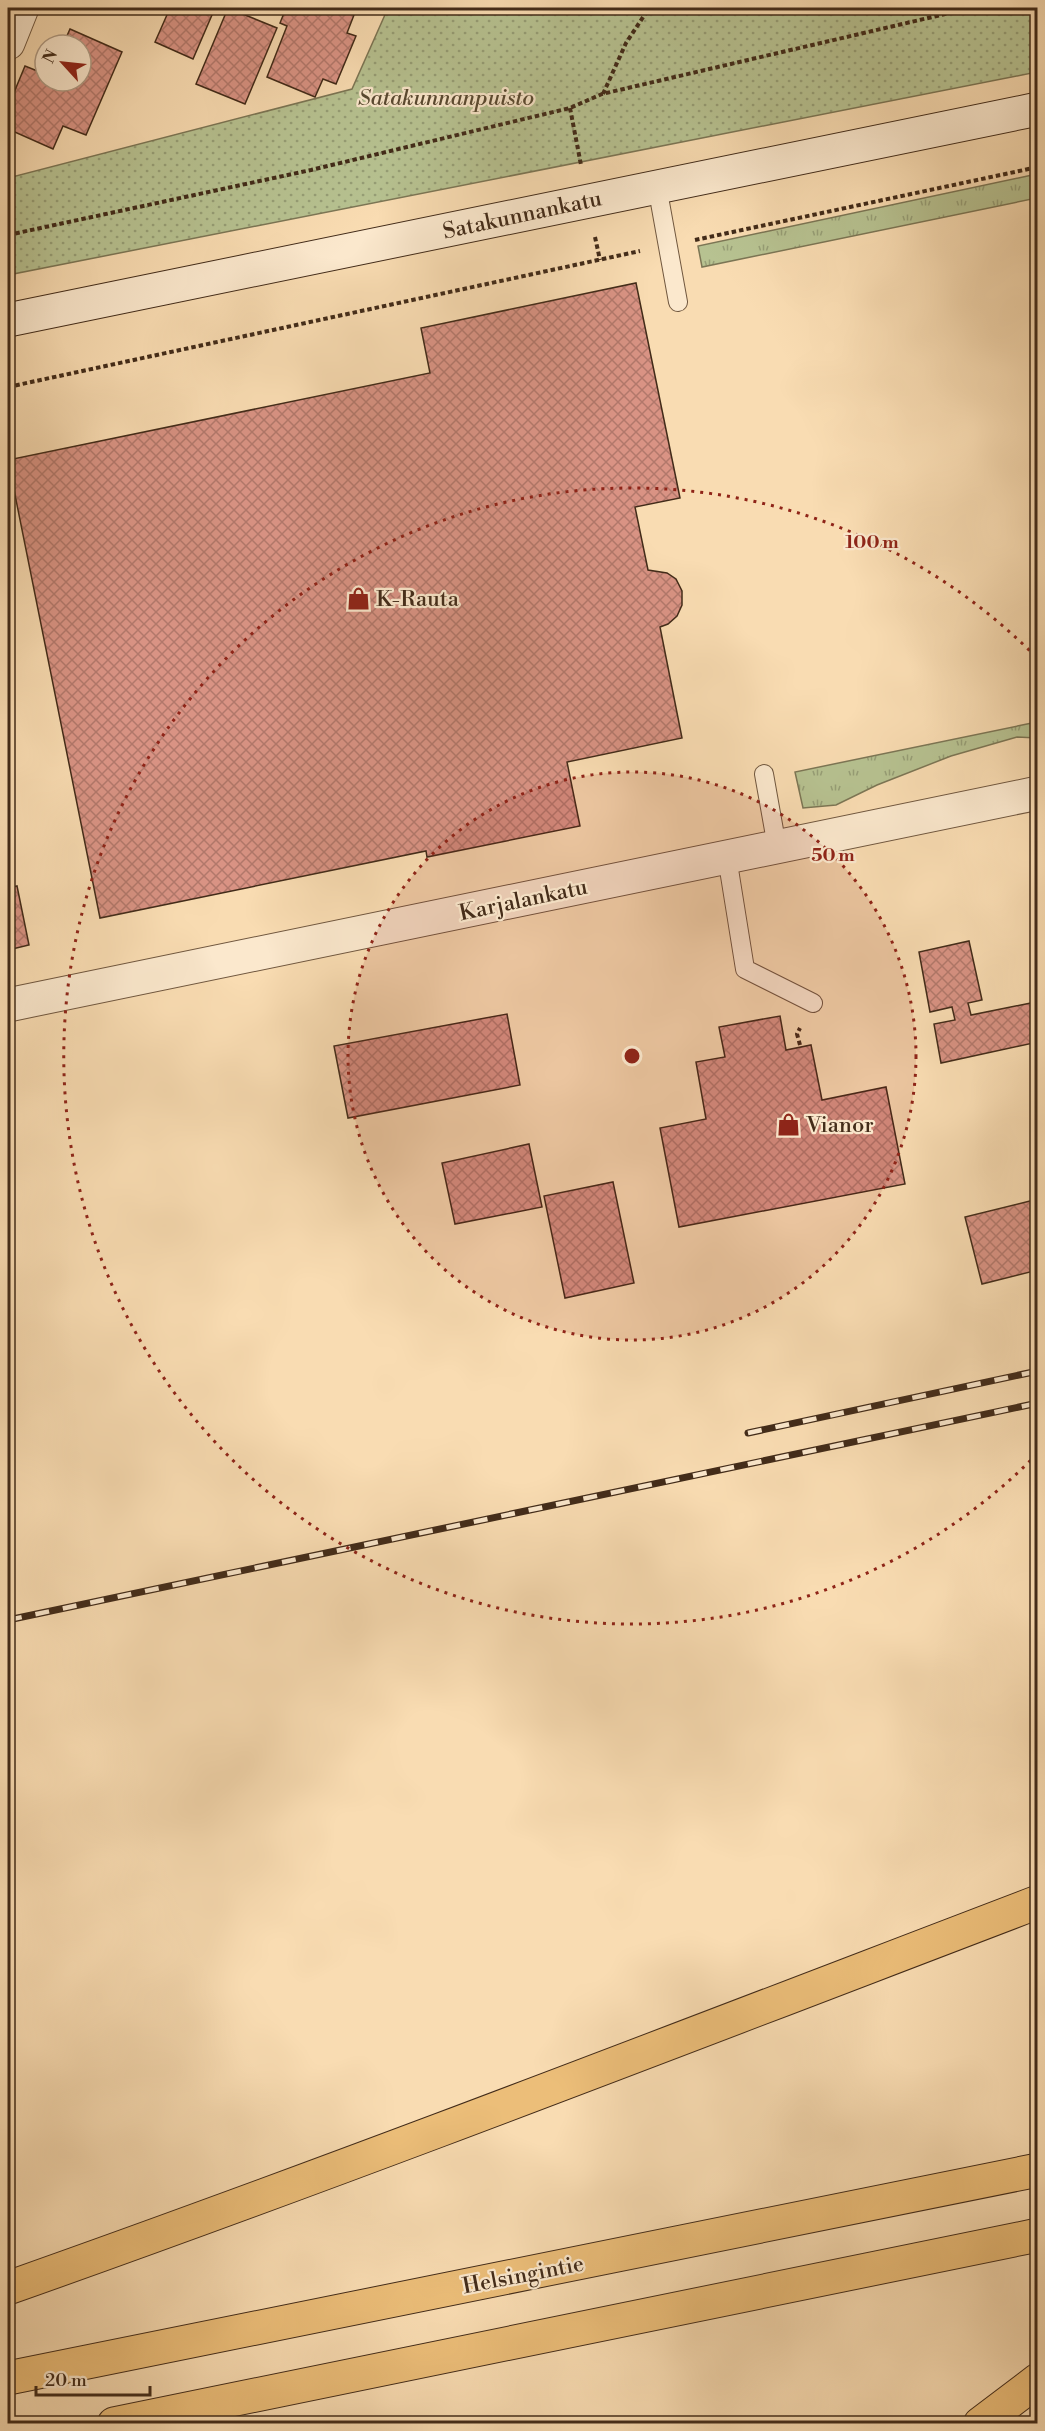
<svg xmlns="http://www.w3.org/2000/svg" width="1045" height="2431" font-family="'Libre Bodoni',serif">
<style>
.grass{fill:url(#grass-tufts);stroke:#7c7655;stroke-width:1.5}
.park{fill:url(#park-dots);stroke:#7c7655;stroke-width:1.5}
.building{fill:url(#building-cross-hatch);stroke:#422b19;stroke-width:1.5}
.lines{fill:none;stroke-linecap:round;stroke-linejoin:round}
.service-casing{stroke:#70573f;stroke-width:20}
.minor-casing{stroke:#70573f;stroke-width:35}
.tertiary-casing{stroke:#70573f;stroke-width:35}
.secondary-casing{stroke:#422b19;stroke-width:35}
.trunk-casing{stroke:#422b19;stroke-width:35}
.path{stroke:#422b19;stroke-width:4;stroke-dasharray:4.5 3;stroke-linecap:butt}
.service{stroke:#fbe8cd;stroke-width:18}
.minor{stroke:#fbe8cd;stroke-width:33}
.tertiary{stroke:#fbe8cd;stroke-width:33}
.secondary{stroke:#fbe8cd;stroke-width:33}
.trunk{stroke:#ecbe79;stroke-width:33}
.rail-casing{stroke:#422b19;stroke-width:7}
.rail{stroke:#fbe8cd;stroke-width:4.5;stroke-dasharray:14;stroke-linecap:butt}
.ring{fill:none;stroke:#8f2418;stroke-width:3;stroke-dasharray:3 6}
.labels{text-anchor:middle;stroke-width:4.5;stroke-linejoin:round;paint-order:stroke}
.park-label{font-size:22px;font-style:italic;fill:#594931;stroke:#fbe8cd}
.street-label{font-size:22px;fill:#422b19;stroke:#fbe8cd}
.poi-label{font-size:22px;fill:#422b19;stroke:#fbe8cd;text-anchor:start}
.centre{fill:#8f2418;stroke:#fbe8cd;stroke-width:3}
.ring-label{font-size:18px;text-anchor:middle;font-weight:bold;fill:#8f2418;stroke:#fbe8cd;stroke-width:4.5;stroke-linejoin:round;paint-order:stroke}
</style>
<defs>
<pattern id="grass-tufts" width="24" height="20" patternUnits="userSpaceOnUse" patternTransform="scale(1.5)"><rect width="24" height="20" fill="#b7c291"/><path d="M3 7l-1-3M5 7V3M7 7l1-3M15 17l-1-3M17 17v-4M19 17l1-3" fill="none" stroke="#969e76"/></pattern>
<pattern id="park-dots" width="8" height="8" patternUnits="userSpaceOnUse" patternTransform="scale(1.5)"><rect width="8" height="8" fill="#b7c291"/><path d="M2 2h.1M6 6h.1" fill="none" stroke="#969e76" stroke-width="1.8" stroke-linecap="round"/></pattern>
<pattern id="building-cross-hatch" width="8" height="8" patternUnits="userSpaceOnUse" patternTransform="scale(1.5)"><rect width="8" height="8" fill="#d99384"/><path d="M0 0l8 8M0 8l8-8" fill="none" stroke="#b2786b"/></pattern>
</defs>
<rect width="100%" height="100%" fill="#f9dcb2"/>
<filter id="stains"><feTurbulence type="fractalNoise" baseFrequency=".00333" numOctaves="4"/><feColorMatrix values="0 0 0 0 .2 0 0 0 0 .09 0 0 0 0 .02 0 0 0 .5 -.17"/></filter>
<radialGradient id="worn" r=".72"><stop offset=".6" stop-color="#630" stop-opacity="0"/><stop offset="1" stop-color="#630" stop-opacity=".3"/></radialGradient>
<path class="grass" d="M1037,174V198L702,267L698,246Z
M1037,722V738L1017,737L951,756L877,785L836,805L803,808L795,772Z"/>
<path class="park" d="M388,8H1037V72L8,275V178L352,89Z"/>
<path class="building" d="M108,8H127L124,14Z
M170,8L187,10L188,8H215L193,59L155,42Z
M228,8L277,28L245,104L196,84Z
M286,8H335L354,15L347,33L356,36L336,84L323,79L315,97L267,77L287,26L280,23Z
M70,29L122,52L86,135L63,126L53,149L8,129V107L25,66L45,74V81H81V45H63Z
M636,283L680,498L635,507L648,570L667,573L676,579L682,591V605L677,616L668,624L660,627L682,738L567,762L580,826L427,857L426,851L100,918L8,460L430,373L421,328Z
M17,886L29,945L8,950V888Z
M969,941L982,1000L968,1003L971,1015L1036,1002L1038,1042L941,1063L934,1024L955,1020L952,1007L930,1012L919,952Z
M507,1014L520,1085L348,1118L334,1046Z
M780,1016L786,1050L811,1045L822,1100L886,1087L905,1184L679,1227L660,1128L706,1119L696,1062L725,1057L719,1027Z
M529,1144L542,1207L455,1224L442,1163Z
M613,1182L634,1283L565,1298L544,1196Z
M1038,1199V1270L982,1284L965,1217Z"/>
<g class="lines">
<defs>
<path id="service" d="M657,186L678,302
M764,774L777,847
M727,857L745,969L813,1003"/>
<path id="minor" d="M8,43L22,8"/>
<path id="tertiary" d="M8,1005L1038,793"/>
<path id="secondary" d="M8,320L1038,109"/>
<path id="trunk" d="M8,2288C353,2166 695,2033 1038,1902
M8,2378L1038,2170
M114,2424L1038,2235
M980,2424L1038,2380"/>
</defs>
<use href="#service" class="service-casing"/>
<use href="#minor" class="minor-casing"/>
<use href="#tertiary" class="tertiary-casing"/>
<use href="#secondary" class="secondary-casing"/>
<use href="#trunk" class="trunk-casing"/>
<path class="path" d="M603,94L626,43L649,8
M570,108L581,165
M8,235L311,170L570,108L602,94L971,8
M595,237L600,260
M695,240L1038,167
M8,387L640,251
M800,1045L797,1034L800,1028"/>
<use href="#service" class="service"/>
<use href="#minor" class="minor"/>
<use href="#tertiary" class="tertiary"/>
<use href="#secondary" class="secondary"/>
<use href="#trunk" class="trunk"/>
<defs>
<path id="rail" d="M748,1433L1038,1371
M8,1620L1038,1403"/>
</defs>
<use href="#rail" class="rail-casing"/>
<use href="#rail" class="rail"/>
</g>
<circle cx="632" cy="1056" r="284" fill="#8f2418" fill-opacity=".12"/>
<g class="ring">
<circle cx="632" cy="1056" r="284"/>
<path d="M1037 1454A568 568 0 1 1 1037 658"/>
</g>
<defs>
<symbol id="shop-bare" viewBox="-9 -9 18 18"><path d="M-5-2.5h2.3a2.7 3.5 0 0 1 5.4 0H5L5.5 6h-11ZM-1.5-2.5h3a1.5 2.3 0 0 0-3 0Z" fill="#8f2418" stroke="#fbe8cd" stroke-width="2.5" paint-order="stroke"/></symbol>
</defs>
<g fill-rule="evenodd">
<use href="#shop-bare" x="342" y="582" width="33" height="33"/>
<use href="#shop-bare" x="772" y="1108" width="33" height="33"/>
</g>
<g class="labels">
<g class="park-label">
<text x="446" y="105">Satakunnanpuisto</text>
</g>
<g class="street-label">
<text transform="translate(522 214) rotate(-12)" y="8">Satakunnankatu</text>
<text transform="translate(523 899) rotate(-12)" y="8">Karjalankatu</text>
<text transform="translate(523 2274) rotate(-11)" y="8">Helsingintie</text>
</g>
<g class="poi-label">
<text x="376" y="606">K-Rauta</text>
<text x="806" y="1132">Vianor</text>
</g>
</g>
<circle cx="632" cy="1056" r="9" class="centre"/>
<g class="ring-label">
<text x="872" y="548">100 m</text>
<text x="833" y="861">50 m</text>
</g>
<rect width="1045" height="2431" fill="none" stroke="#f9dcb2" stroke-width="30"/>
<rect x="9" y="9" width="1027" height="2413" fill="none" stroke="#422b19" stroke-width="3"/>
<rect x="15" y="15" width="1015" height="2401" fill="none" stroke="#422b19" stroke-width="1.5"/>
<g transform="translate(63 63) rotate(297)"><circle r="28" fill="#fbe8cd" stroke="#b19c85" stroke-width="1.5"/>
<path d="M0-4.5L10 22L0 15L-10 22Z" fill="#8f2418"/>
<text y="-9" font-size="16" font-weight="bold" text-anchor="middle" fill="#422b19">N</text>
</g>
<path d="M36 2386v9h114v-9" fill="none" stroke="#422b19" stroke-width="3"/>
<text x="45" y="2386" font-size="18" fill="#422b19" stroke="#fbe8cd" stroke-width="4.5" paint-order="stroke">20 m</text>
<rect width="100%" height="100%" filter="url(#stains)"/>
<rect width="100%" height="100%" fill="url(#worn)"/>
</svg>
